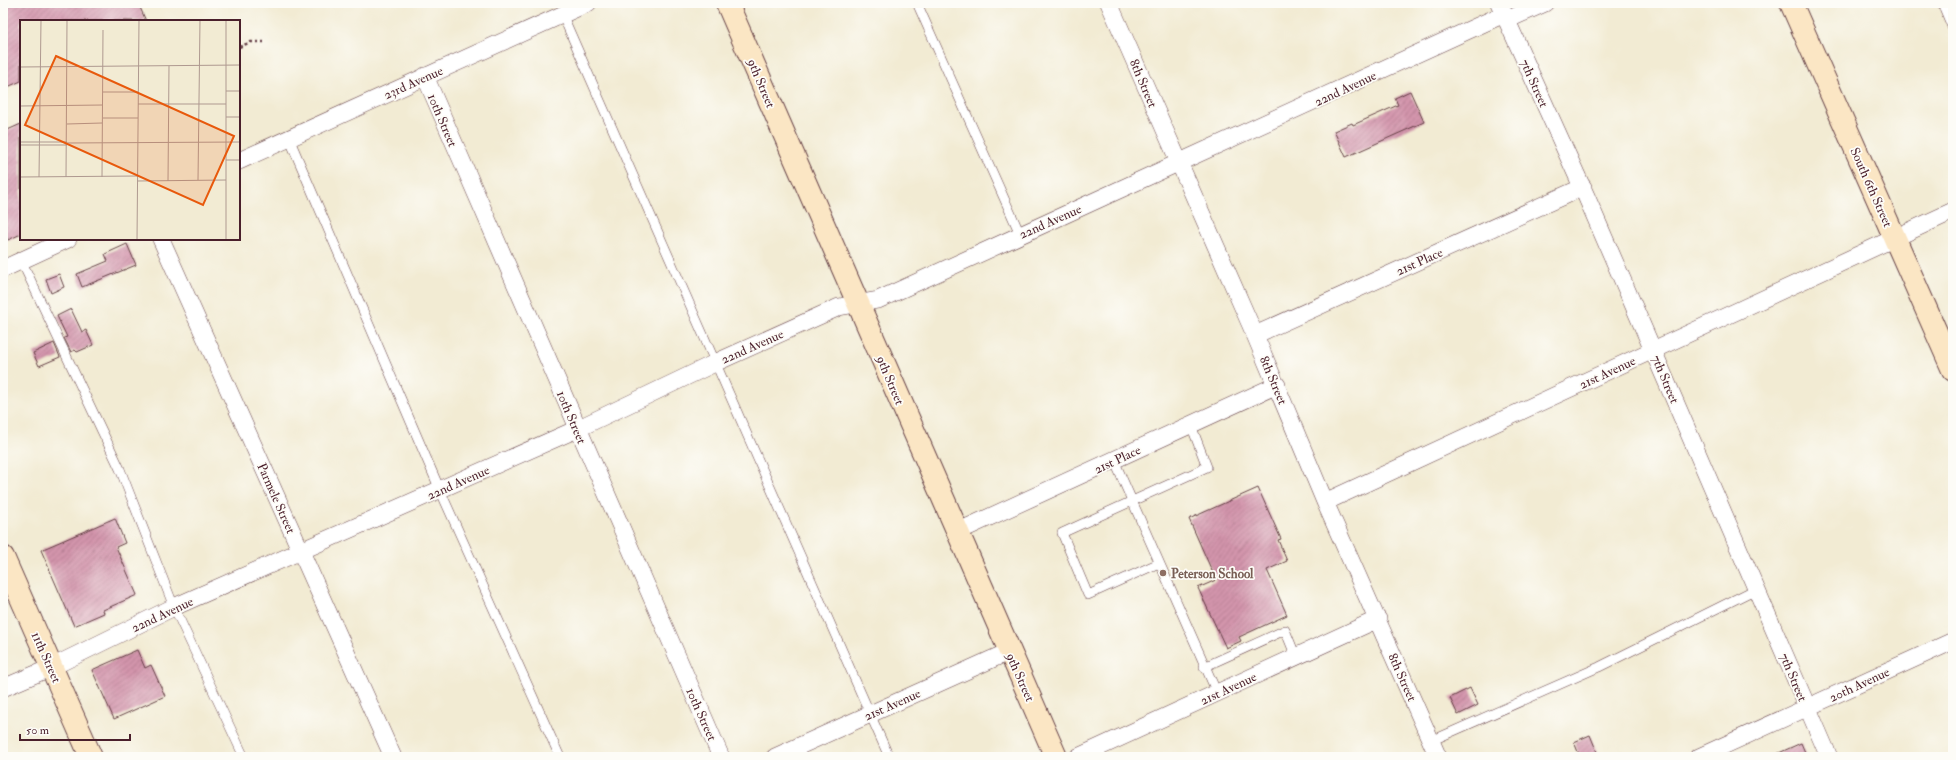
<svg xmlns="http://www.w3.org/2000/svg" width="1956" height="760" font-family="'IM FELL Double Pica',serif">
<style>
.building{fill:url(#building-hatch)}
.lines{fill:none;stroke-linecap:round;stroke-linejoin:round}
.lane-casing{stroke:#633e44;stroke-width:10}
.street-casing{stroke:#633e44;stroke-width:18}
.secondary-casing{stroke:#633e44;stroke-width:24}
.path{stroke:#633e44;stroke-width:2.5;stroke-dasharray:3 3;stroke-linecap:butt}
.lane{stroke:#fff;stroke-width:9}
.street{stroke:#fff;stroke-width:17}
.secondary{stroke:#fbe6c4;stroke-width:22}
.education-dot{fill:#8d6e63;stroke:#fdfcf7;stroke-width:1.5}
.labels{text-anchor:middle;stroke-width:3.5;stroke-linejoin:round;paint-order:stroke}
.street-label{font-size:13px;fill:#4a1f2b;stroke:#fdfcf7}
.education-label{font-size:13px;font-weight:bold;fill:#785e54;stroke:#fdfcf7;text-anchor:start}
.inset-road{fill:none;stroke:#af9990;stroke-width:1}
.view{fill:#e8590c;fill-opacity:0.15;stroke:#e8590c;stroke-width:2}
.inset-edge{fill:none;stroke:#4a1f2b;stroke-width:2}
</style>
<defs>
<pattern id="building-hatch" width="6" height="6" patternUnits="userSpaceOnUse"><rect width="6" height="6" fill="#d394ac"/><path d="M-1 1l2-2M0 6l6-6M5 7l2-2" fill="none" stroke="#ad788c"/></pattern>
</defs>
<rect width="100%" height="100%" fill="#fdfcf7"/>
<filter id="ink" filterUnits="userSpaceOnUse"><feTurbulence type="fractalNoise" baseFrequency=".025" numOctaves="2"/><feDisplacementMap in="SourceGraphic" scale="8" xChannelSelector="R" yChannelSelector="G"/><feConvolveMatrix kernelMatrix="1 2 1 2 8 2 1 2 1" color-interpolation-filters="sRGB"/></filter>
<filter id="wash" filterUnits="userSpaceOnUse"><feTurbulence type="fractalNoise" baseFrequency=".012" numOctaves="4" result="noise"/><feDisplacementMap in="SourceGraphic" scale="16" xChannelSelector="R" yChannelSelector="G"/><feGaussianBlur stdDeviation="0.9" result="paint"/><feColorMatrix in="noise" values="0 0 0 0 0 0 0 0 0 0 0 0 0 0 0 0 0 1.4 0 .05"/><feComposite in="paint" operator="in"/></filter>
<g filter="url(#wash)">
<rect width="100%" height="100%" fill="#f2ebd3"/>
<g id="blocks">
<path class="building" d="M3,3H138L146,21H21V81L3,89Z
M1410,91L1424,122L1346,157L1334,131L1352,123L1353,125L1398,105L1395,98Z
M21,124V234L8,240L3,229V132Z
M127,244L136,265L82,287L77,274L108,261L105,254Z
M59,274L64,287L51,293L46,279Z
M71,309L82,332L86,330L93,345L77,352L75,350L71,352L64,338L67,337L57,316Z
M54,343L60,357L39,366L33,353Z
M1258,488L1281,539L1278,540L1287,561L1267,570L1287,615L1239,637L1241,641L1226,648L1198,588L1216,580L1189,519Z
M115,518L125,543L116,547L137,595L103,610L104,613L74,626L41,550Z
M137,650L145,668L151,665L165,696L114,719L92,670Z
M1470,688L1478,705L1458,715L1450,698Z
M1590,735L1599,757H1580L1574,742Z
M1801,743L1807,757H1770Z"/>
</g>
</g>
<g filter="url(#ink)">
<use href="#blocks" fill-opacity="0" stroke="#633e44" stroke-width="1"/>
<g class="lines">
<defs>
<path id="lane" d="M917,3L1020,234
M1942,3L1953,29
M562,14L889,757
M289,138L440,490L560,757
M21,260L120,469L174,607L244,757
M1114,460L1217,693
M1159,563L1088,595L1062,533L1207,467L1191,425
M1204,667L1285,630L1296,657
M1431,741L1599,667L1756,589"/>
<path id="street" d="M1109,3L1255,335L1325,502L1438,757
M1499,3L1587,198L1829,757
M1507,20L1545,3
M425,76L721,757
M239,161L588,3
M161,239L393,757
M3,269L68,239
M1255,335L1583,187
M1325,502L1953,211
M957,532L1277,385
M3,688L52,667L174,607L577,429L717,362L839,307L878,300L1504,14
M775,757L1010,651
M1078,757L1378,619
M1699,757L1953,641"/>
<path id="secondary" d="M727,3L1056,757
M1791,3L1953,370
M3,557L91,757"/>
</defs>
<use href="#lane" class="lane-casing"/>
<use href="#street" class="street-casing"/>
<use href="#secondary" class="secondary-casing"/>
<path class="path" d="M239,47L251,42H264"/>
<use href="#lane" class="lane"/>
<use href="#street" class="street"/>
<use href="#secondary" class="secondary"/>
</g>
</g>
<circle class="education-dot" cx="1163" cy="573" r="4"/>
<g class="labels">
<g class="street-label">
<text transform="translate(413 82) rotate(-24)" y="5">23rd Avenue</text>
<text transform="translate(762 83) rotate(67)" y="5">9th Street</text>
<text transform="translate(1144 83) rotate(67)" y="5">8th Street</text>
<text transform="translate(1535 83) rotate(66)" y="5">7th Street</text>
<text transform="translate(1345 88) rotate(-25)" y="5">22nd Avenue</text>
<text transform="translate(443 120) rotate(67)" y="5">10th Street</text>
<text transform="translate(1872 187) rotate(66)" y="5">South 6th Street</text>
<text transform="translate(1050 221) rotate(-24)" y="5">22nd Avenue</text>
<text transform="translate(1419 261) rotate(-24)" y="5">21st Place</text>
<text transform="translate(752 346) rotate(-24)" y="5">22nd Avenue</text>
<text transform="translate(1607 372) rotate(-25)" y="5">21st Avenue</text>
<text transform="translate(1666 379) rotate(67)" y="5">7th Street</text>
<text transform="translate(891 380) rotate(67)" y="5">9th Street</text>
<text transform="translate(1274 380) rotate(67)" y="5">8th Street</text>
<text transform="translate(572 417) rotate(67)" y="5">10th Street</text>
<text transform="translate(1117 459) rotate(-25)" y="5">21st Place</text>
<text transform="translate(458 482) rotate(-24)" y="5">22nd Avenue</text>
<text transform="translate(277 498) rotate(66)" y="5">Parmele Street</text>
<text transform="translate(162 614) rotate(-25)" y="5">22nd Avenue</text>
<text transform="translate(47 657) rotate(66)" y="5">11th Street</text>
<text transform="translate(1021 677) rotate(66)" y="5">9th Street</text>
<text transform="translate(1403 677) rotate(66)" y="5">8th Street</text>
<text transform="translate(1794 677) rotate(67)" y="5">7th Street</text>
<text transform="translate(1859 684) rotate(-25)" y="5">20th Avenue</text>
<text transform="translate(1228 688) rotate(-25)" y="5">21st Avenue</text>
<text transform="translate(892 704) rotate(-24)" y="5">21st Avenue</text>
<text transform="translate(702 714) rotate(66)" y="5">10th Street</text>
</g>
<g class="education-label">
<text x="1171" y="578">Peterson School</text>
</g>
</g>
<g transform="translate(20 20)">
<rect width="220" height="220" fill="#f2ebd3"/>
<path class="inset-road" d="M0,47L220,45M206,71H220M83,72H118M118,84H206M0,86L83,85M206,97H220M83,98H118M47,104L82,103M0,122H47M47,123L220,122M0,125H47M206,140H220M0,157L117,156M19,157L21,0M46,157L47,0M82,157L83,10M178,160L180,0M117,161L206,160M148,161L149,46M117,220L119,0M206,220V0"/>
<path class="view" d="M36,36L214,116L183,185L5,105Z"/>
<rect width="220" height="220" class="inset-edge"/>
</g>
<rect width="1956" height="760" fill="none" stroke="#fdfcf7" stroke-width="16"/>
<path d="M20 734v6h110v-6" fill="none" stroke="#4a1f2b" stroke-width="2"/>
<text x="26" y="734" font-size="12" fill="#4a1f2b" stroke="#fdfcf7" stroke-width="3" paint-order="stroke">50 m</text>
</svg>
